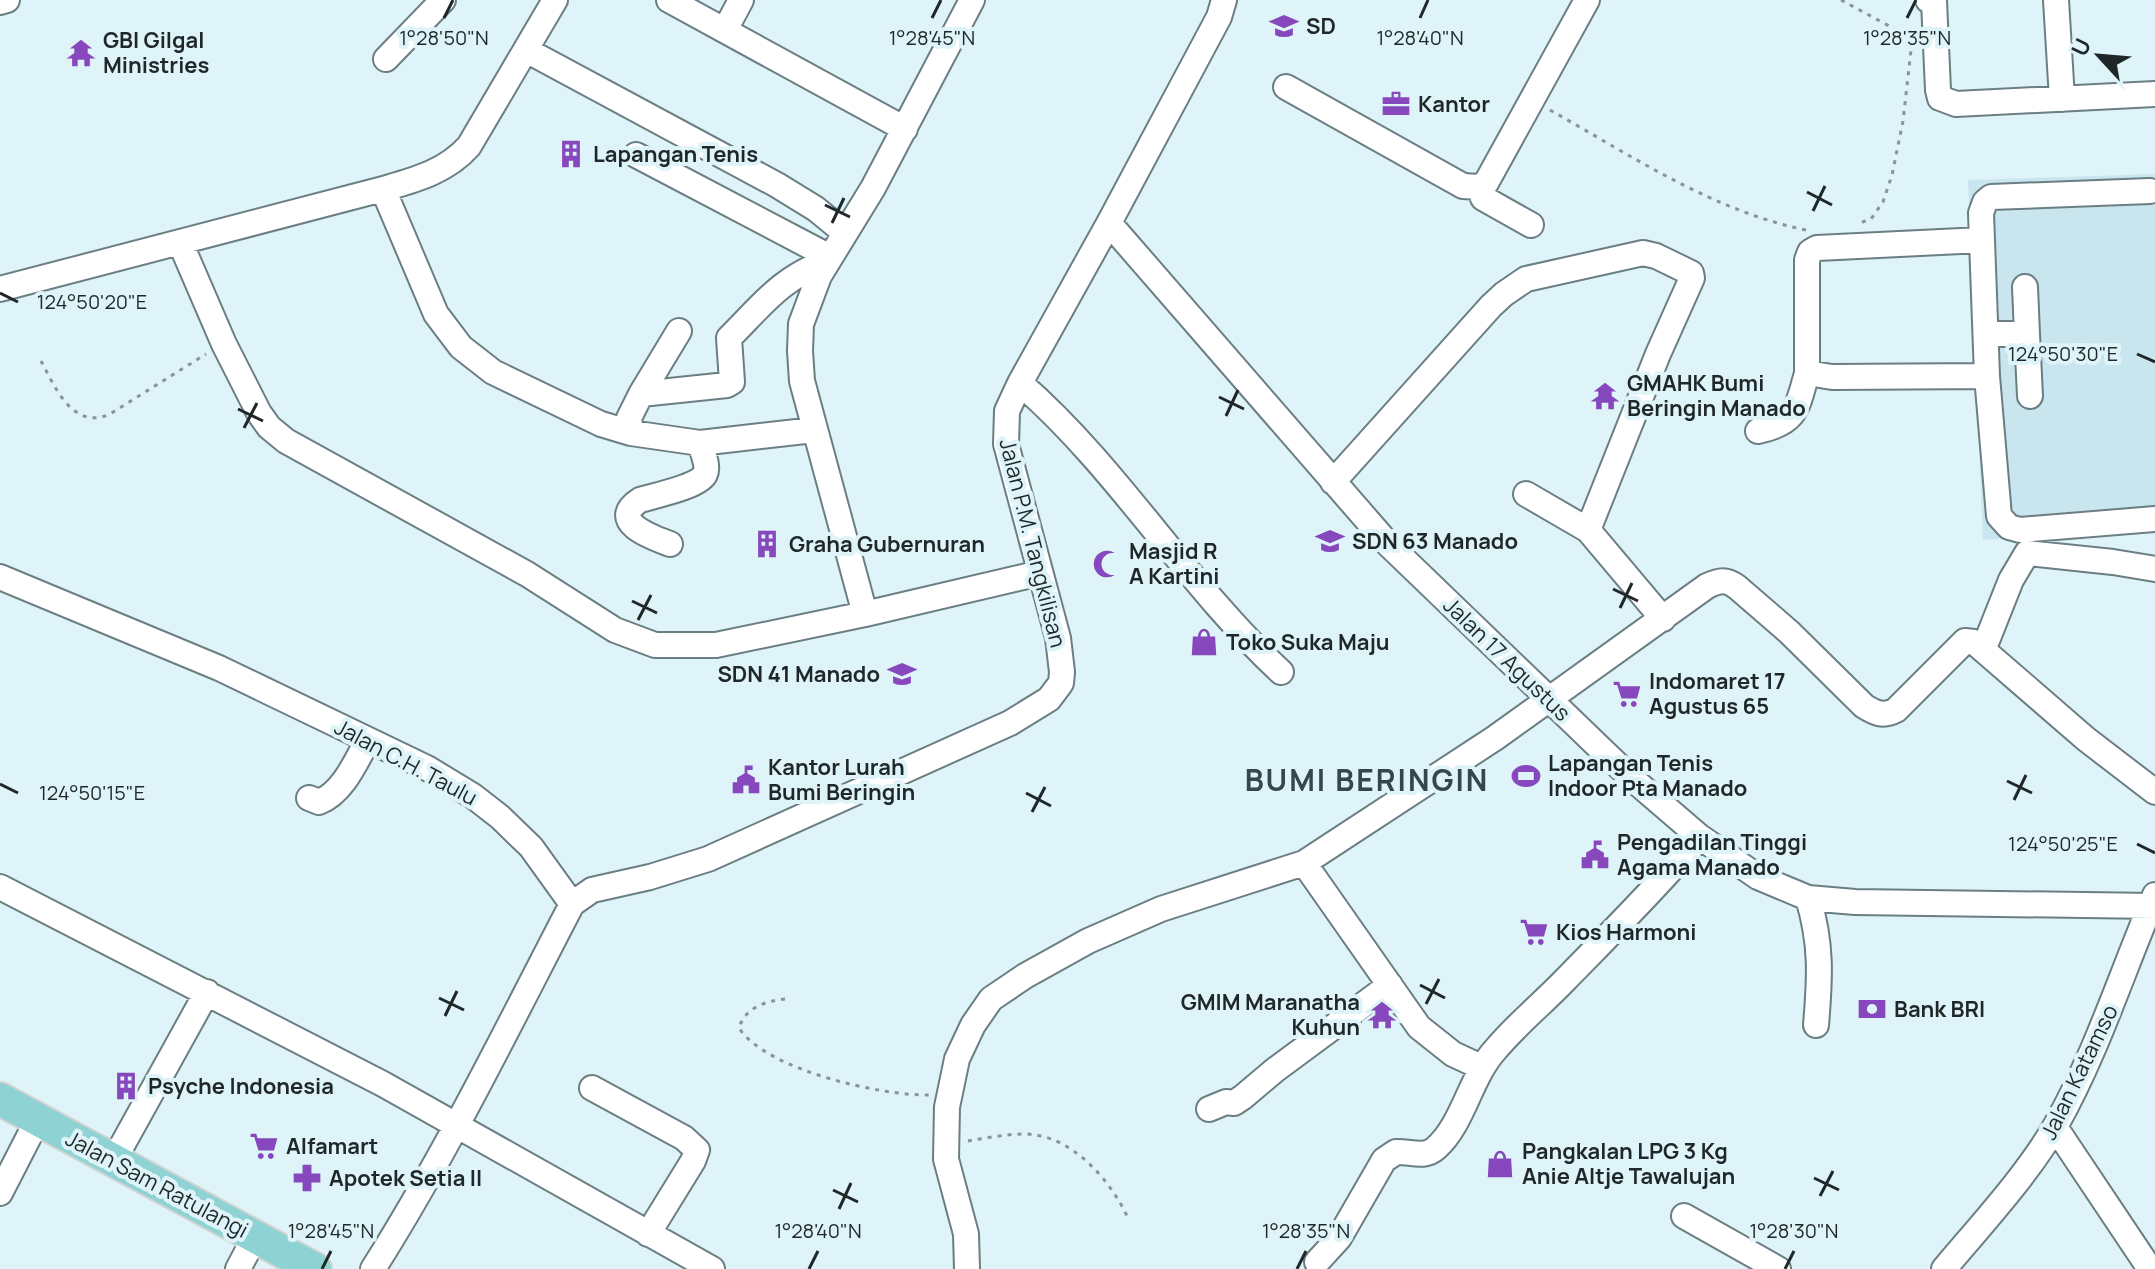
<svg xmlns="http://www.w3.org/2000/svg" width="2155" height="1269" font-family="Manrope,sans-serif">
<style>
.built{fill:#c9e6ee}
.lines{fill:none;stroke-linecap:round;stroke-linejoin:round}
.minor-casing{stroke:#6b7e83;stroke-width:28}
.major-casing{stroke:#d2d4d4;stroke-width:36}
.path{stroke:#859599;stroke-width:3;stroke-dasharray:4 6;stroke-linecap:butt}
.minor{stroke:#fff;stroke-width:24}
.major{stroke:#8ed2d3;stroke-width:32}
.ticks{fill:none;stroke:#1f2729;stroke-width:3}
.labels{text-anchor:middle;stroke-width:8;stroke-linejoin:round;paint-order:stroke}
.poi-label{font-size:22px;font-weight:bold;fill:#1f2729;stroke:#def4f9;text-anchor:start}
.street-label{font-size:22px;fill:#1f2729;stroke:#def4f9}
.district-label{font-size:30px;font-weight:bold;letter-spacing:2px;fill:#35474b;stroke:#def4f9}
.ticks-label{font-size:20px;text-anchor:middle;fill:#1f2729;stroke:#def4f9;stroke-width:8;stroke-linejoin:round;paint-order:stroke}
</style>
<rect width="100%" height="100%" fill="#def4f9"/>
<path class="built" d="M2155,174V527L1983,540L1968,180Z"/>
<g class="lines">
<defs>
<path id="minor" d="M669,0L905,129
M1928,0L1934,1L1938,90L1940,98L1956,104L2155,94
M2056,0L2062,99
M0,2L7,0
M725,30L741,0
M526,50L777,185L816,209L844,232
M386,59L443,0
M1286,87L1463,186L1479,187L1486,183L1587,0
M636,155L830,257
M1479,187L1483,198L1531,225
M383,189L436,314L461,347L493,372L601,424L631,433L700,443L814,430
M2150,191L1991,197L1985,202L1981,213L1987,376L1999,516L2009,527L2020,530L2155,519
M1109,223L1388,544L1629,776L1700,837L1758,877L1808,898L1855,902L2155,906
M1982,240L1817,248L1810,252L1807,260V373L1832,377L1987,376
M180,242L224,344L259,413L269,427L286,441L527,574L615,630L655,645H716L865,614L1040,573
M2025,287L2027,334
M0,289L383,189C414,180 446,172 469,146L555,0
M1986,334H2027L2030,396
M1020,383C1118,468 1186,584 1281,672
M641,394L679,331
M1758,431C1797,423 1797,408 1807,373
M631,433L629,418L641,394L727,385L732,382L729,338C763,304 781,278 828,261
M1333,482L1491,306L1504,294L1526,279L1643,253L1656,256L1691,273L1692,278L1658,354L1588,530L1663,619
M1526,494L1588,530
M670,544C654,538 606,522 640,500C653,496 701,486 705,474C709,466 702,451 700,443
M0,577L219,668L427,768L473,796L500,817L531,847L572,904
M865,614L802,381L800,351L801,324L819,276L873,188L972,0
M1984,648L2011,580L2027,553L2113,562L2155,569
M309,798L319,802C343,793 356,761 368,740
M1304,863L1419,1027L1453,1054L1481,1067
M0,887L383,1084L712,1269
M1808,898C1822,944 1820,978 1816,1025
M592,1088L684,1138L697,1150L693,1161L648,1234
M1209,1109L1226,1102L1234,1103L1243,1097L1275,1070L1390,985
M2055,1127L2150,1269
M114,1160L207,992
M0,1193L38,1119
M1684,1216L1778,1269
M1317,1262L1339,1238L1384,1160L1396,1152C1410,1151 1424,1159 1436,1148C1464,1123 1470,1077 1496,1049C1517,1024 1543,1003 1565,980C1611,933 1657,887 1700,837
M238,1269L255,1237
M373,1269C447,1152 508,1027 572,904L592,890L650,877L708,859L1010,723L1049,699L1061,683L1062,672L1058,638L1006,444L1007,411L1020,383L1109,223L1219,17L1224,0
M967,1269L966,1234L946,1159L947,1107L957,1059L973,1025L991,999L1025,976L1088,941L1161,909L1304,863L1495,738L1707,586C1720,580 1726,579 1737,587L1789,632L1864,706C1875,713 1883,717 1896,710L1965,641L1974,642L2086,739L2155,792
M1944,1269C1980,1226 2029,1173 2056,1125C2097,1052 2122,972 2155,895"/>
<path id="major" d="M0,1099L315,1269"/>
</defs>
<use href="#minor" class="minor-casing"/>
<use href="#major" class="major-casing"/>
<path class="path" d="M1841,0L1902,33L1911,50L1903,121L1892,175L1883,202L1871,219L1860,223
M1550,110C1632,156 1713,211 1806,230
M41,361C55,387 73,431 110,414L206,354
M785,999C765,1001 745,1008 739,1028C766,1070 882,1096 929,1095
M968,1141C986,1138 1006,1134 1024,1134C1070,1134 1109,1178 1127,1216"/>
<use href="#minor" class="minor"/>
<use href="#major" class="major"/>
</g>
<path class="ticks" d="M444,18L453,0M932,18L941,0M1420,18L1428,0M1907,18L1916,0M1807,192L1832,205M825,205L850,217M1813,211L1825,186M832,223L844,198M0,293L18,302M2137,354L2155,362M1219,397L1244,409M238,409L263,421M1226,416L1238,390M244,428L257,403M1613,589L1638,601M632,601L657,613M1620,608L1632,583M638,620L651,595M2007,781L2032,793M0,784L18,793M1026,793L1051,806M2014,800L2026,775M1032,812L1045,787M2137,844L2155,853M1420,985L1445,998M439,998L464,1010M1426,1004L1439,979M445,1016L457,991M1814,1178L1839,1190M833,1190L858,1202M1820,1196L1833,1171M839,1209L851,1183M322,1269L331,1251M809,1269L818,1251M1297,1269L1306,1251M1785,1269L1794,1251"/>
<defs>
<symbol id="school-bare" viewBox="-9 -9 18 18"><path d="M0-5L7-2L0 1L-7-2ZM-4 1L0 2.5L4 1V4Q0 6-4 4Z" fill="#8748bd" stroke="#def4f9" stroke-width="2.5" paint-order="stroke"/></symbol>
<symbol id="temple-bare" viewBox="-9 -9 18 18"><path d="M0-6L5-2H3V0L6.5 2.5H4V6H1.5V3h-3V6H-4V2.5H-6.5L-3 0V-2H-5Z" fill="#8748bd" stroke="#def4f9" stroke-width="2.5" paint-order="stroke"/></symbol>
<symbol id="office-bare" viewBox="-9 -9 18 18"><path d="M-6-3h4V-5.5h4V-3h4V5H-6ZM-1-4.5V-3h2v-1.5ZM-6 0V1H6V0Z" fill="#8748bd" stroke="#def4f9" stroke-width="2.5" paint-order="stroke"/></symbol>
<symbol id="building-bare" viewBox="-9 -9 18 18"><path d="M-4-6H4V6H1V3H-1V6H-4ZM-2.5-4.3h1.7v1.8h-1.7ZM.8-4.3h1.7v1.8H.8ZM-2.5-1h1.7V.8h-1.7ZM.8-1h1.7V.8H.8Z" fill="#8748bd" stroke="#def4f9" stroke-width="2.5" paint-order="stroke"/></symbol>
<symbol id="mosque-bare" viewBox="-9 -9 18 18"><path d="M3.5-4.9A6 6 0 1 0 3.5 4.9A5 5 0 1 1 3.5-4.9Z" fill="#8748bd" stroke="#def4f9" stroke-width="2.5" paint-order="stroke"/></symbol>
<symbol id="shop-bare" viewBox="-9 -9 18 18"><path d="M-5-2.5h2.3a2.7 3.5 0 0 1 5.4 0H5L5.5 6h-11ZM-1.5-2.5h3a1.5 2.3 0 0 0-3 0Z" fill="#8748bd" stroke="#def4f9" stroke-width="2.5" paint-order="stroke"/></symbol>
<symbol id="supermarket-bare" viewBox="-9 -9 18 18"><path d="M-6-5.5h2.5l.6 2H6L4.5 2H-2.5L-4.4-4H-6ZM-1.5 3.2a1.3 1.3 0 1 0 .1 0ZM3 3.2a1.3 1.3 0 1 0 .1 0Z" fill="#8748bd" stroke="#def4f9" stroke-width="2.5" paint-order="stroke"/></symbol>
<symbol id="stadium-bare" viewBox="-9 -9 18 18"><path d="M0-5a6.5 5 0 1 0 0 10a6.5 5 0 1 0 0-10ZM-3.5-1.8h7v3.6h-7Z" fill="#8748bd" stroke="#def4f9" stroke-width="2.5" paint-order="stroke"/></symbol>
<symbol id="civic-bare" viewBox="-9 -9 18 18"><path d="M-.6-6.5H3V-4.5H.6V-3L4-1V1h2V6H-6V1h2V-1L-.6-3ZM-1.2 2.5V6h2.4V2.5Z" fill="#8748bd" stroke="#def4f9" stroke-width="2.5" paint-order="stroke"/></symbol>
<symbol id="bank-bare" viewBox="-9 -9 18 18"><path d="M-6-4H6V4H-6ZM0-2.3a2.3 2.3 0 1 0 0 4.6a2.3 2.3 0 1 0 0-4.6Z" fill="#8748bd" stroke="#def4f9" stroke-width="2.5" paint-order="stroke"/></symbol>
<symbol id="pharmacy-bare" viewBox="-9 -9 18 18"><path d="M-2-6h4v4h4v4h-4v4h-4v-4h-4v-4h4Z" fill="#8748bd" stroke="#def4f9" stroke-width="2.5" paint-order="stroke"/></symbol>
</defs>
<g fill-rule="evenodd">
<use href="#school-bare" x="1264" y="6" width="40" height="40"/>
<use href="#temple-bare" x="61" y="33" width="40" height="40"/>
<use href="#office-bare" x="1376" y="84" width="40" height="40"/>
<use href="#building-bare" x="551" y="134" width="40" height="40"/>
<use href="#temple-bare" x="1585" y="376" width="40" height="40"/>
<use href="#school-bare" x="1310" y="521" width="40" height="40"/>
<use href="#building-bare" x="747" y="524" width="40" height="40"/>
<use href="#mosque-bare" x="1087" y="544" width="40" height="40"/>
<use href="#shop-bare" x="1184" y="622" width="40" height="40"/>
<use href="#school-bare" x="882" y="654" width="40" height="40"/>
<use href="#supermarket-bare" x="1607" y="674" width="40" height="40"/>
<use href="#stadium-bare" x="1506" y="756" width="40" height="40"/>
<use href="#civic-bare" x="726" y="760" width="40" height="40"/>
<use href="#civic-bare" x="1575" y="835" width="40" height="40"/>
<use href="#supermarket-bare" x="1514" y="912" width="40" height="40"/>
<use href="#bank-bare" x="1852" y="989" width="40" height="40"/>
<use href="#temple-bare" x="1362" y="995" width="40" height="40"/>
<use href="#building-bare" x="106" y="1066" width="40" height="40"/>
<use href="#supermarket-bare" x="244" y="1126" width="40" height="40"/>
<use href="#shop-bare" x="1480" y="1144" width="40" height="40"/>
<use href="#pharmacy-bare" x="287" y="1158" width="40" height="40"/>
</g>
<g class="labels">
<g class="poi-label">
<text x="1306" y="34">SD</text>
<text x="103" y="48">GBI Gilgal<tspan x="103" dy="25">Ministries</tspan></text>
<text x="1418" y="112">Kantor</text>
<text x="593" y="162">Lapangan Tenis</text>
<text x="1627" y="391">GMAHK Bumi<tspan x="1627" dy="25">Beringin Manado</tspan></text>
<text x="1352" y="549">SDN 63 Manado</text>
<text x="789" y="552">Graha Gubernuran</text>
<text x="1129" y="559">Masjid R<tspan x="1129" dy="25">A Kartini</tspan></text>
<text x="1226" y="650">Toko Suka Maju</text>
<text x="880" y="682" text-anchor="end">SDN 41 Manado</text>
<text x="1649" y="689">Indomaret 17<tspan x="1649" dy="25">Agustus 65</tspan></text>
<text x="1548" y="771">Lapangan Tenis<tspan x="1548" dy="25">Indoor Pta Manado</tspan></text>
<text x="768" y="775">Kantor Lurah<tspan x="768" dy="25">Bumi Beringin</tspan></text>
<text x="1617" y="850">Pengadilan Tinggi<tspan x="1617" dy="25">Agama Manado</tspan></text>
<text x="1556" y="940">Kios Harmoni</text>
<text x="1360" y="1010" text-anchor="end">GMIM Maranatha<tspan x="1360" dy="25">Kuhun</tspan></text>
<text x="1894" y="1017">Bank BRI</text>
<text x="148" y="1094">Psyche Indonesia</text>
<text x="286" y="1154">Alfamart</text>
<text x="1522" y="1159">Pangkalan LPG 3 Kg<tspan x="1522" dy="25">Anie Altje Tawalujan</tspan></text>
<text x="329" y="1186">Apotek Setia II</text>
</g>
<g class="street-label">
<text transform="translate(1033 543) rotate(76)" y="8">Jalan P.M. Tangkilisan</text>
<text transform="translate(1507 659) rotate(44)" y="8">Jalan 17 Agustus</text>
<text transform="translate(406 762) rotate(28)" y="8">Jalan C.H. Taulu</text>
<text transform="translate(2079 1072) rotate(-64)" y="8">Jalan Katamso</text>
<text transform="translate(157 1184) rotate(28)" y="8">Jalan Sam Ratulangi</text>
</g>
<g class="district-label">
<text x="1367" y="791">BUMI BERINGIN</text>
</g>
</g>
<g class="ticks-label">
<text x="932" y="45">1°28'45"N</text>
<text x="1420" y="45">1°28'40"N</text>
<text x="1907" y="45">1°28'35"N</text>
<text x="444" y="45">1°28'50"N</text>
<text x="92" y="309">124°50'20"E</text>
<text x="2063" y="361">124°50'30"E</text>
<text x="92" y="800">124°50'15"E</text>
<text x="2063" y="851">124°50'25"E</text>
<text x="331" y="1238">1°28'45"N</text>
<text x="818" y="1238">1°28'40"N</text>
<text x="1306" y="1238">1°28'35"N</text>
<text x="1794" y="1238">1°28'30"N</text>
</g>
<g transform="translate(2099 56) rotate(296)" stroke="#def4f9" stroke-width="6" paint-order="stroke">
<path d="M0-6L14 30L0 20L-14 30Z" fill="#1f2729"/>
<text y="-12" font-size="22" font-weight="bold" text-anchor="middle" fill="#1f2729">U</text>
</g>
</svg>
